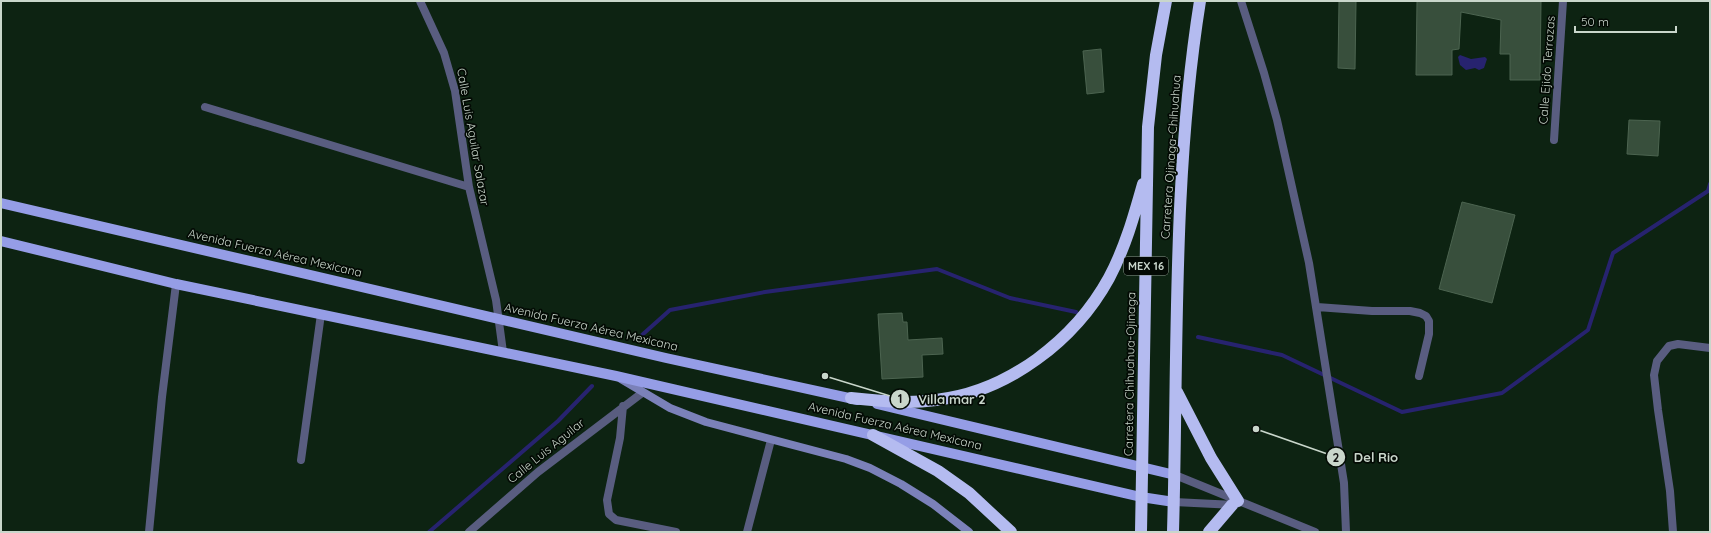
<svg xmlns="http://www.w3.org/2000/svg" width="1711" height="533" font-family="Quicksand,sans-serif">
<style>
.water{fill:#27236f}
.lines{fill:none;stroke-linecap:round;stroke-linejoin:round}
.stream{stroke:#27236f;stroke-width:4}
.building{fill:#384f3c;stroke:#4c6450}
.street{stroke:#595d80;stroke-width:8}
.secondary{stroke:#7b81b9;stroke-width:8}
.primary{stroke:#959de6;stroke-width:10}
.highway{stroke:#b4bbf0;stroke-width:12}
.labels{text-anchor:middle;stroke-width:3.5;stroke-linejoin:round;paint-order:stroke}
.shield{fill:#030a04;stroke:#8e998f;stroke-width:1}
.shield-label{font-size:11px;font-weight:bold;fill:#c9d6cb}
.street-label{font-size:12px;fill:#c9d6cb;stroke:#030a04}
.leader{fill:none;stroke:#c9d6cb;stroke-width:1.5}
.callout-dot{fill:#c9d6cb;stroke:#030a04;stroke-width:1.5}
.mark-label{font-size:12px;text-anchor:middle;font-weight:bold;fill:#111}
.callout-label{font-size:13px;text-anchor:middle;font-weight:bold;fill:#c9d6cb;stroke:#030a04;stroke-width:3.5;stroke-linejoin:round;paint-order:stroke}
</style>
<rect width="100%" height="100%" fill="#0d2312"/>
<path class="water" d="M1460,55L1471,59L1485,57L1487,59L1484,68L1479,70L1475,68L1466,70L1460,65L1458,57Z"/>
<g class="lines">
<path class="stream" d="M642,335L670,310L765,292L937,269L1010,298L1076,312
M1198,337L1282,355L1402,412L1502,393L1588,330L1613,253L1708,191L1710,184
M429,532L558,421L592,386"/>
</g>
<path class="building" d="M1339,1H1356L1355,69L1338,68Z
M1417,1H1541L1540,80H1510V54H1500L1501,20L1461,12L1459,49L1452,50V75H1416Z
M1101,49L1104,92L1087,94L1083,51Z
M1629,120L1660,121L1658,156L1627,154Z
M1462,202L1515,215L1492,303L1439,289Z
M902,313L903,322H907L908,340L942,338L943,354L922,355L923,377L882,379L878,314Z"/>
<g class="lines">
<path class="street" d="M420,1L444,53L455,91L469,187L496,300L503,352
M1241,1L1264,73L1277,120L1309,263L1344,483L1346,532
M205,107L469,187
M1554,140L1563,1
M1317,307L1372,311H1410L1420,313L1426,316L1429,321V334L1419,376
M623,406L620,438L607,500L609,514L616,520L676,532
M301,460L321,314
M1175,475L1315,532
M1174,502L1235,505
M149,532L162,397L176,284
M469,532L538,472L642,393
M747,532L771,440
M1673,532L1670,491L1658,410L1654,375L1657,361L1669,346L1678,344L1710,348"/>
<path class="secondary" d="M621,379L670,408L706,422L846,459L870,468L901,484L933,504L969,532"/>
<path class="primary" d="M1,203L666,358L858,400
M1,241L176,284L616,376L1141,497L1174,502
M877,404L1175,475"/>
<path class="highway" d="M1177,392L1211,458L1238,501
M851,398C880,401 907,404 936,400C1008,392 1075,340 1109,278C1125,248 1134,216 1143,184
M873,435L938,471L969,493L1011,532
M1141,532L1148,127L1156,55L1166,1
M1173,532C1178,355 1172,176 1200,1
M1209,532L1232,505"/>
</g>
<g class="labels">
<rect class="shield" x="1124" y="257" width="44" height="18" rx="3"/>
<g class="shield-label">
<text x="1146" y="270">MEX 16</text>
</g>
<g class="street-label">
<text transform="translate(1547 70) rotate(-86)" y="4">Calle Ejido Terrazas</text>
<text transform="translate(473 137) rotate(80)" y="4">Calle Luis Aguilar Salazar</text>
<text transform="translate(1171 157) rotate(-86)" y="4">Carretera Ojinaga-Chihuahua</text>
<text transform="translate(275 253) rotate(13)" y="4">Avenida Fuerza Aérea Mexicana</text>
<text transform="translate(591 327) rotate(13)" y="4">Avenida Fuerza Aérea Mexicana</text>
<text transform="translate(1130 374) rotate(-89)" y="4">Carretera Chihuahua-Ojinaga</text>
<text transform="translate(895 426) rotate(13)" y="4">Avenida Fuerza Aérea Mexicana</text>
<text transform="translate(546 451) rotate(-39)" y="4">Calle Luis Aguilar</text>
</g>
</g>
<path class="leader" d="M825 376L900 399M1256 429L1336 457"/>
<g class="callout-dot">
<circle cx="825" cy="376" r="4"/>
<circle cx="1256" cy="429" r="4"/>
<circle cx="900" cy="399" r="10"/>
<circle cx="1336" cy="457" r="10"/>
</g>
<g class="mark-label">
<text x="900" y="403">1</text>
<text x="1336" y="462">2</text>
</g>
<g class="callout-label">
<text x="952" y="404">Villa mar 2</text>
<text x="1376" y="462">Del Rio</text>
</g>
<rect width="1711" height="533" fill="none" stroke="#c9d6cb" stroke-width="4"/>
<path d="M1575 26v6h101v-6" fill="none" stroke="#c9d6cb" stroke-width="2"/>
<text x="1581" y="26" font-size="12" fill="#c9d6cb" stroke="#030a04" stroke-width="3" paint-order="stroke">50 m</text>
</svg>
